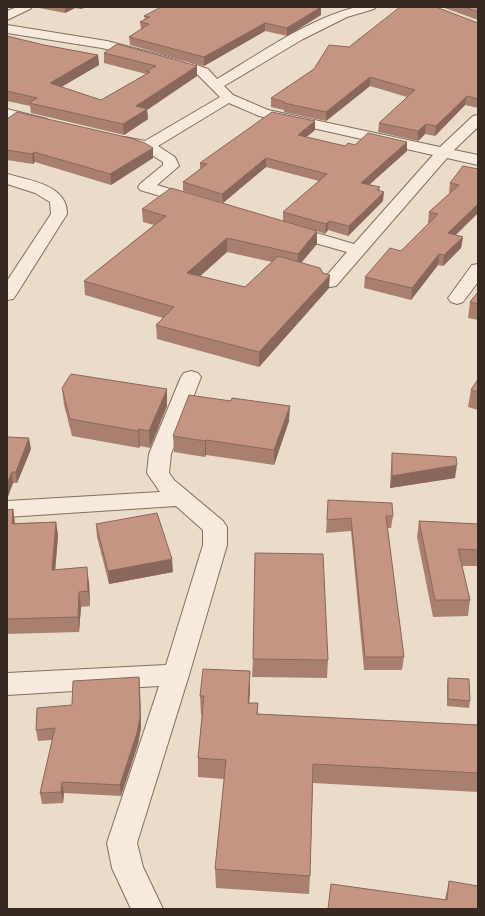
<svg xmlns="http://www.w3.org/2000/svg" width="485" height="916" font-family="'Playfair Display',serif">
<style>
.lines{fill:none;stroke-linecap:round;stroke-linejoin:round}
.street-casing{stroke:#846e5f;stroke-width:2}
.street{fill:#f5eadb;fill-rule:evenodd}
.wall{fill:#a98070;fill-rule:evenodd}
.shaded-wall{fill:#89685b}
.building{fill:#c49582;stroke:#89685b}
</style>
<rect width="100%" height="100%" fill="#eadcc8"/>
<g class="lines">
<defs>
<path id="street" d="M17,7H32L30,9L7,20V11Z
M356,7H376L374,9L347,17L303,39L224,86L233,95L268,110L440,147L473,116L478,115V127L454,150L478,155V165L447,158L336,286L330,287L324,286L321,282L347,252L283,234L281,230L283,226L289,225L354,244L433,155L259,116L229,103L158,146L175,157L179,166L157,185L199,198L201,201L199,204L193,206L187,204L140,190L138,187L140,184L163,165V162L142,149L120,144L118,141L120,138L125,137L145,141L220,97L198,75L178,68L102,48L7,33V25L107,41L188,62L208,69L217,79C261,53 306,20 356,7Z
M7,109L47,119L49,122L47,125L42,126L7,117Z
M7,174C29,180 68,185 67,214L16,295L13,299L7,300V281L51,214L50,202L35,193L7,184Z
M478,264V282L463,302L457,304L451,302L448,298L451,294L472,265Z
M191,371L198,373L201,377L171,454L169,473L174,480L223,521L227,527V545L189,675L137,843L143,867L163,909H131L112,868L107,843L159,686L7,695V673L166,665L203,545V530L176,506L7,517V501L160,492L147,473L149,454L181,377L184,373Z"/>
</defs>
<use href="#street" class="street-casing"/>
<use href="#street" class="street"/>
</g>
<path class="wall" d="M34,7H86L81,9L75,8L65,13Z
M442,7H478V20Z
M321,15L287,36L265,31L204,66L130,45L129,37L141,29L140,22L145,19L144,16Z
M478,23V108L465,105L435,136L425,134L418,141L378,132L379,123L407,97L370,86L326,121L284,112V110L271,107V98L349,47Z
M7,36L44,45L98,55L99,65L61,87L101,100L146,74L104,63V53L197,66V76L147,110L148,119L124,135L31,113L30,106L7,101Z
M7,119L153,158L111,185L35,162L33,164L7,160Z
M315,121V130L306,137L345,146L355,145L407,151L369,185L380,187L379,191L383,201L348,236L328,230L325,234L317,231V244L301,262L329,288L259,367L157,339L156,325L163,318L85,295L84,281L154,225L143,222L142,209L283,221V212L319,181L266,167L223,203L183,191V182L200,169V163ZM227,252L272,262L245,287L200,276Z
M463,166L478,213L456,235L463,237L461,248L443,266L438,265L411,300L364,288L365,277L401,251L429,223H428L429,212L449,194L450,183Z
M478,292V320L468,318L470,302Z
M478,379V410L468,407L471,390Z
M62,388L167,406L150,448L140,446L139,448L72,436L64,405Z
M289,421L274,465L206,455L205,457L174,452L173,436Z
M7,437L31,449L17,483H13L7,499Z
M392,453L455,478L390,488L391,466Z
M328,500L393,516L391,528H387L404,657L402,670H364L351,531L326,533Z
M13,509L15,523L56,522L58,536L55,570L89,582L90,606L81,607L79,632L7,634V510Z
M419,521L478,524V566H462L470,600L468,616L433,617L417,537Z
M96,524L173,572L109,584L97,537Z
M253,659L328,660L327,678L252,677Z
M250,671V690L249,703H258V714L478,725V792L313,783L310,876L309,894L216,888L215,869L224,779L198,777V758L202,715H201L200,696Z
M139,677L140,689L141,728L138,744L121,796L64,793L63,803L42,804L40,793L52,740L38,741L36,730L72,705Z
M448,678L470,701L469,708L447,706V684Z
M449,881L478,909L445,899Z"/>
<path class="shaded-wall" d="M65,7H75V8L65,13Z
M81,7H86L81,9Z
M321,7V15L287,36V28Z
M265,23V31L204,66V57Z
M98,55L99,65L51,93L50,83Z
M197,66V76L147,110L148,119L124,135L123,124L136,106Z
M370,77V86L326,121V112Z
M467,96L465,105L435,136L436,126Z
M315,121V130L298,144V135Z
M426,124L425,134L418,141V131Z
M407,142V151L361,192V183Z
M153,148V158L111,185L110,174Z
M34,152L35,162L33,164L32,154Z
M266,158V167L223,203L222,194Z
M384,192L383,201L348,236L349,226Z
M478,204V213L446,244L448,233Z
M329,221L328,230L325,234L326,224Z
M317,231V244L297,268L298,254Z
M463,237L461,248L443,266L444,255Z
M227,238V252L188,287L187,273Z
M439,254L438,265L411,300L412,288Z
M330,275L329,288L259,367V352Z
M167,389V406L150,448L149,431Z
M290,406L289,421L274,465V450Z
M139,429L140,446L139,448L138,431Z
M29,438L31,449L17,483L16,472Z
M206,440V455L205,457V441Z
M457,465L455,478L390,488L392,476Z
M12,472L13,483L7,499V485Z
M13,509L15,524H12Z
M56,522L58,536L54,585L52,570Z
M172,559L173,572L109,584L108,571Z
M87,567L89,582L90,606L88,591Z
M79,592L81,607L79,632L78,617Z
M250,671V690L248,722V703Z
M139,677L140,689L141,728L138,744L121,796L120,785Z
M62,782L64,793L63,803L61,792Z"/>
<path class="building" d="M161,7H321L287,28L265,23L204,57L129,37L149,24L140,22L150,17L144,16Z
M400,7H436L478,23V99L467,96L436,126L426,124L418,131L379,123L415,90L370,77L326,112L284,103L285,102L271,98L314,69L329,45L349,47Z
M465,7H478V12Z
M7,36L44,45L98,55L50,83L101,100L150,72L146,71L156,66L104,53L117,44L177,60L197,66L136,106L147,109L123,124L29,103L37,98L7,91Z
M17,112L130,138L145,143L153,148L110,174L34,152L32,154L7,150V119Z
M272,112L315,121L298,135L345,146L348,143L355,145L368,133L407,142L361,183L380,187L377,190L384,192L349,226L329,221L326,224L283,212L327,174L266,158L222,194L183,182L207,164L200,163Z
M463,166L478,169V204L448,233L463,237L444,255L439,254L412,288L365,277L390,248L401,251L438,214L429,212L459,185L450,183Z
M171,188L317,231L298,254L227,238L187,273L245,287L278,256L320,268L323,273L330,275L259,352L156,325L174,307L84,281L166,216L142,209Z
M478,292V304L470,302Z
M71,374L167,389L149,431L139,429L138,431L70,419L62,388Z
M478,379V392L471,390Z
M189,395L231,401L232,398L290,406L274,450L206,440L205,441L173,436Z
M7,437L29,438L16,472H12L7,485Z
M392,453L456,457L457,465L392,476Z
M328,500L392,503L393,516H386L404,657H365L351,518L327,520Z
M13,509L12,524L56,522L52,570L87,567L88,591L79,592L78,617L7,619V510Z
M157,513L172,559L108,571L96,524Z
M419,521L478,524V550L458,549L470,600H435Z
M255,553L323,554L328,660L253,659Z
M203,669L250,671L248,703H258L257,714L478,725V773L313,764L310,876L215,869L226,760L198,758L204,696H200Z
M139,677L140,717L137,733L120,785L62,782L61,792L40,793L55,728L36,730L37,708L72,705L73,681Z
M448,678L469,679L470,701L448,699Z
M449,881L478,886V909H328L331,884L447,900Z"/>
<rect width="485" height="916" fill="none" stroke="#362921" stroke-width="16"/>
</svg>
